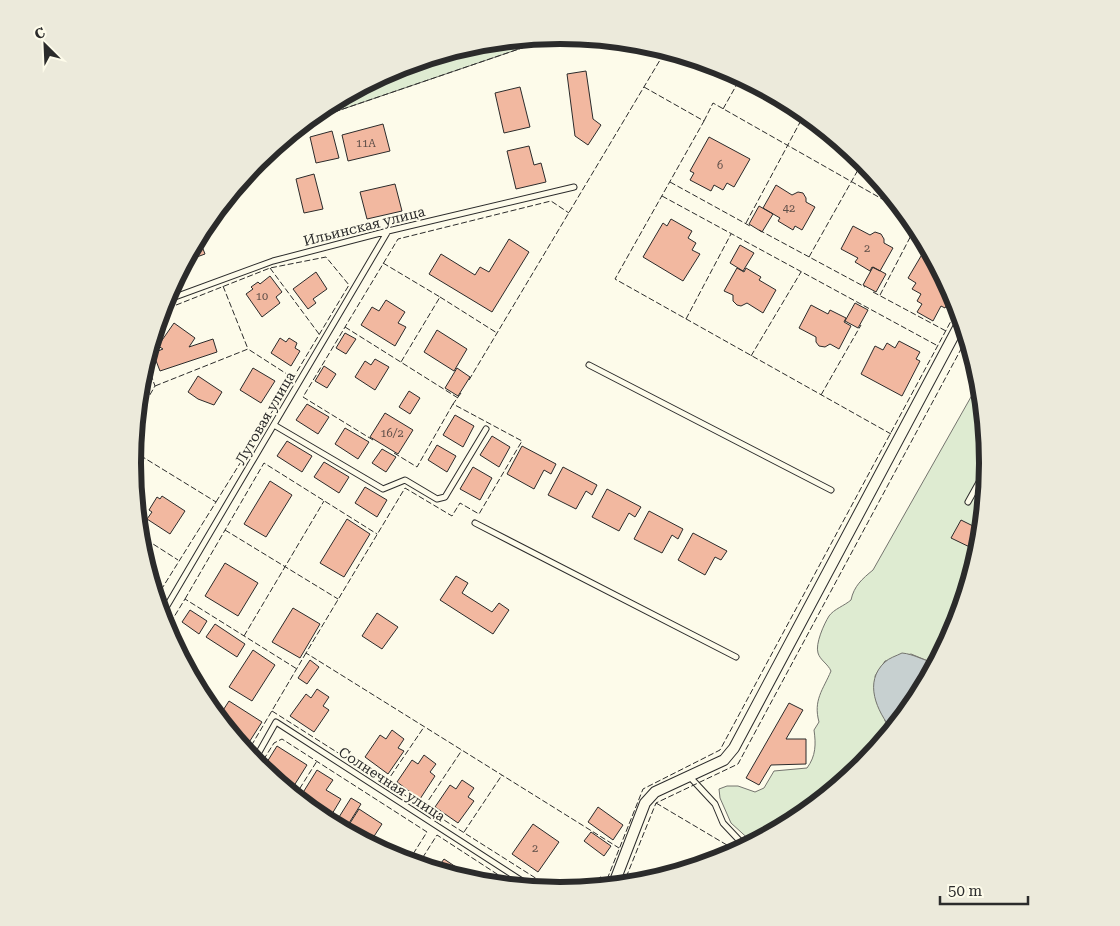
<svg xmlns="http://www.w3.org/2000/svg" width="1120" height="926" font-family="'Roboto Serif',serif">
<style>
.green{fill:#deebd1;stroke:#74746e}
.water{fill:#c7d0d0;stroke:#74746e}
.building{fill:#f2b8a0;stroke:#2b2b2b}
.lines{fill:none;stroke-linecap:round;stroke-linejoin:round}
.service-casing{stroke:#2b2b2b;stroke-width:7}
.minor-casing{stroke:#2b2b2b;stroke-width:12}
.service{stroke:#fdfbea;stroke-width:5}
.minor{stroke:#fdfbea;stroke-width:10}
.fence{stroke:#2b2b2b;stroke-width:1;stroke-dasharray:6 2.5;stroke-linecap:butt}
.labels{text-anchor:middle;stroke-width:4;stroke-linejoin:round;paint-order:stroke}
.number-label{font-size:11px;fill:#5d4e48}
.street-label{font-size:14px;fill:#2b2b2b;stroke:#fdfbea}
.rim{fill:none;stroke:#2b2b2b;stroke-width:6}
</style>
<rect width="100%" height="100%" fill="#fdfbea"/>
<path class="green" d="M560,35L302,123L322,107L396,67L477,43Z
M980,381L988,463L980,547L955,627L936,663L928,661L911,654L885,661L875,676L885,721L892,730L862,766L798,819L753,843L731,823L720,798L719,789L727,786H738L755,792L764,788L774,771L807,768C816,756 816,744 814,730L819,722C813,700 823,690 831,671C828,664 820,660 818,653C815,644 824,624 829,616C834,609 844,606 851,600C854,586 862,579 873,570Z"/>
<path class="water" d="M902,653C914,654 924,661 936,663L916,701L892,730C877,711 863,682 885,662C889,658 896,656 902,653Z"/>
<path class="building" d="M586,71L593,119L601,125L588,145L575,136L567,74Z
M520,87L530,127L504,133L495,93Z
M383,124L390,151L348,161L342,135Z
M332,131L339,158L316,163L310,137Z
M709,137L750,159L734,187L727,183L723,190L714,185L711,191L690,180L694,173L690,171Z
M529,146L534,165L541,163L546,182L516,189L507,151Z
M314,174L323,209L304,213L296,179Z
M395,184L402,211L367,219L360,192Z
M776,185L792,195L798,192L803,193L806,198V202L815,207L802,230L795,226L793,230L778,221L780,218L763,208Z
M759,206L773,214L762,232L749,224Z
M671,219L692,231L688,238L696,243L692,250L700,254L683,281L643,257L663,223L667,226Z
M853,226L870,235L875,232L881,234L884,239V243L893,248L880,271L872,267L870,271L855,262L858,258L841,249Z
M198,236L205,254L194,258L193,254L188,256Z
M509,239L529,252L492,312L429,274L441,254L475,275L480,267L489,272Z
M740,245L754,253L743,271L730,263Z
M924,251L932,256L953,294L945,308L941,306L933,321L917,312L922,304L917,301L921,294L912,289L916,283L908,278Z
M873,267L886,274L876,292L863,285Z
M737,268L744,272L746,268L761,277L759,280L776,290L763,313L747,303L741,306L737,305L733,301V295L724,291Z
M316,272L327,289L313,299L316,303L308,309L293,289Z
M270,276L282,292L276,297L280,303L262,317L246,294L253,289L251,287L258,282L260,284Z
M386,300L405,312L398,323L406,327L395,346L361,325L372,307L379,311Z
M855,303L868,310L858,328L845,321Z
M811,305L828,314L830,310L846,318L844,322L851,326L839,349L830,344L825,347L819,346L816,342V337L799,328Z
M174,323L195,338L189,347L213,339L217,352L160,371L153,353L163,349L158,346Z
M437,330L467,349L454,371L424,352Z
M345,333L356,339L346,354L336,348Z
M280,338L286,342L289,338L297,343L295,348L300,351L291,366L271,353Z
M899,341L920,352L916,359L920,361L902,396L861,374L875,346L883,350L887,343L895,348Z
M375,359L389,367L375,390L355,377L365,361L371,365Z
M324,366L336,374L327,388L315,381Z
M253,368L275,381L261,403L240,390Z
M457,368L470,377L458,396L445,388Z
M198,376L222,392L214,405L198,399L188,392Z
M409,391L420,398L410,414L399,407Z
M307,404L329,417L318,434L296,420Z
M385,413L413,430L398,454L370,437Z
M455,415L474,426L463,447L443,435Z
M345,428L369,442L358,459L335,444Z
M492,436L510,447L499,467L480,455Z
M287,441L312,456L302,472L277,456Z
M437,445L456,456L447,472L428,460Z
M522,446L556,464L551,474L544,470L534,489L507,474Z
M382,449L396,457L386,472L372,463Z
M324,462L349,477L339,493L314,477Z
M473,467L492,478L480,500L460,489Z
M563,467L597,485L592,495L586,491L576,509L548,495Z
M270,481L292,495L266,537L244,524Z
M365,487L387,500L377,517L355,503Z
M607,489L641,507L635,517L629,513L619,531L592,517Z
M162,496L185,511L170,534L147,519L152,512L149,510L157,497L160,499Z
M649,511L683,529L678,539L672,535L662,553L634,539Z
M347,519L370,534L344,577L320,563Z
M961,520L981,530L978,551L951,538Z
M693,533L727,551L721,560L715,557L705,575L678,560Z
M225,563L258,583L238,616L205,596Z
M456,576L468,583L462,593L492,612L499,603L509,610L493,634L440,600Z
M293,608L320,624L300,658L272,642Z
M190,610L207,621L199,634L182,622Z
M377,613L398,627L382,649L362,636Z
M215,624L245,644L237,657L206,637Z
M253,650L275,665L252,701L229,687Z
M310,660L319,667L307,684L298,678Z
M317,689L329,697L323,706L329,710L314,732L290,716L306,694L311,698Z
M229,701L262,722L246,747L238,742L218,718Z
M789,703L803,710L786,739H806V764L771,765L759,785L746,778Z
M392,730L404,739L398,748L404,751L388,774L365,757L380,735L386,739Z
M277,746L307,765L290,792L262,770Z
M424,755L436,764L430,772L435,776L420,799L397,782L412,760L418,764Z
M317,770L333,780L326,790L341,799L329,819L299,799Z
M462,780L474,788L468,797L474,801L458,823L435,807L450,785L456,789Z
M351,798L361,804L344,831L334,825Z
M598,807L623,825L613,840L588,822Z
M359,809L382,824L369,844L345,831Z
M533,824L559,842L538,872L512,854Z
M591,832L611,846L604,856L584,841Z
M444,859L462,871L458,877L436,870Z
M482,876L495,885L477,883Z"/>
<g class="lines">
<defs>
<path id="service" d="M164,301L273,261L388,231L574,187
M589,365L831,490
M274,425L383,489L405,480L437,499L445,497L486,429
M968,502L988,466
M475,523L736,657
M161,616L388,231
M254,761L276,722L533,888
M689,776L715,804L723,823L739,840L748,846"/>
<path id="minor" d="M613,886L645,803L655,792L724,760L734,748L962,320"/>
</defs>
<use href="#service" class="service-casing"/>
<use href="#minor" class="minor-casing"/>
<use href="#service" class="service"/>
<use href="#minor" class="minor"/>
<path class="fence" d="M644,87L704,121L615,279L891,434
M723,109L741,77
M704,121L713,103L905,212
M302,123L560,35
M670,182L750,226
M662,196L938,346
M746,223L805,113
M759,230L865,287
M809,257L863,161
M383,263L440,297L401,362
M270,268L319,334
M223,286L248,349
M873,292L946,331
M880,295L916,226
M440,297L497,333
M686,319L731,234
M345,327L458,398
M751,356L801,272
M469,380L666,50
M155,386L248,349L293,378L349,285L326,257L270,268L161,311
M461,393L453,404L522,441L479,514L460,503L452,516L405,488L306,653L619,848
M821,395L861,325
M137,417L155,386L146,361
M373,440L303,397L398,239L551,201L569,213
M133,451L216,502L156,598
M394,453L417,467L453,404
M216,502L293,378
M225,530L338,599
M139,535L178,560
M185,599L264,463L377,534
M166,630L185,599L297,669
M244,636L324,501
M272,711L556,891
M247,753L306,653
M259,767L274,743L282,739L427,832L408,862
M386,783L424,727
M295,796L317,761
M656,803L737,851
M424,807L462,750
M464,832L502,775
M418,865L437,835L517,887
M623,885L656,803L738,764L967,338
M604,887L643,789L720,750L958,308
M594,888L600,877L607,879"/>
</g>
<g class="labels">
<g class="number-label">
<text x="366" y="147">11А</text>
<text x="720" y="169">6</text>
<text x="789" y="212">42</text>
<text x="867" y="252">2</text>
<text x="262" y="300">10</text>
<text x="392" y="437">16/2</text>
<text x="535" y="852">2</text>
</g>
<g class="street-label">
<text transform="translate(364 226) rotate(-14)" y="5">Ильинская улица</text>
<text transform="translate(265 418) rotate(-60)" y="5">Луговая улица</text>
<text transform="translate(392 784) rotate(33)" y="5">Солнечная улица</text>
</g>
</g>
<path d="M0 0H1120V926H0ZM141 463a419 419 0 1 1 838 0a419 419 0 1 1-838 0Z" fill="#eceadb" fill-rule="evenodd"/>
<path class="rim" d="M141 463a419 419 0 1 1 838 0a419 419 0 1 1-838 0Z"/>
<g transform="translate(45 45) rotate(336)" stroke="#fdfbea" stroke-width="4" paint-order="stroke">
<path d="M0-4L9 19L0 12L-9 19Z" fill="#2b2b2b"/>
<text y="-8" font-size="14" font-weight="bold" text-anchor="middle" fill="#2b2b2b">С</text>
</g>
<path d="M940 896v8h88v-8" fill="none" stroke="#2b2b2b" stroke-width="2.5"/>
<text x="948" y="896" font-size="15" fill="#2b2b2b" stroke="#fdfbea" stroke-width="4" paint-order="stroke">50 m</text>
</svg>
